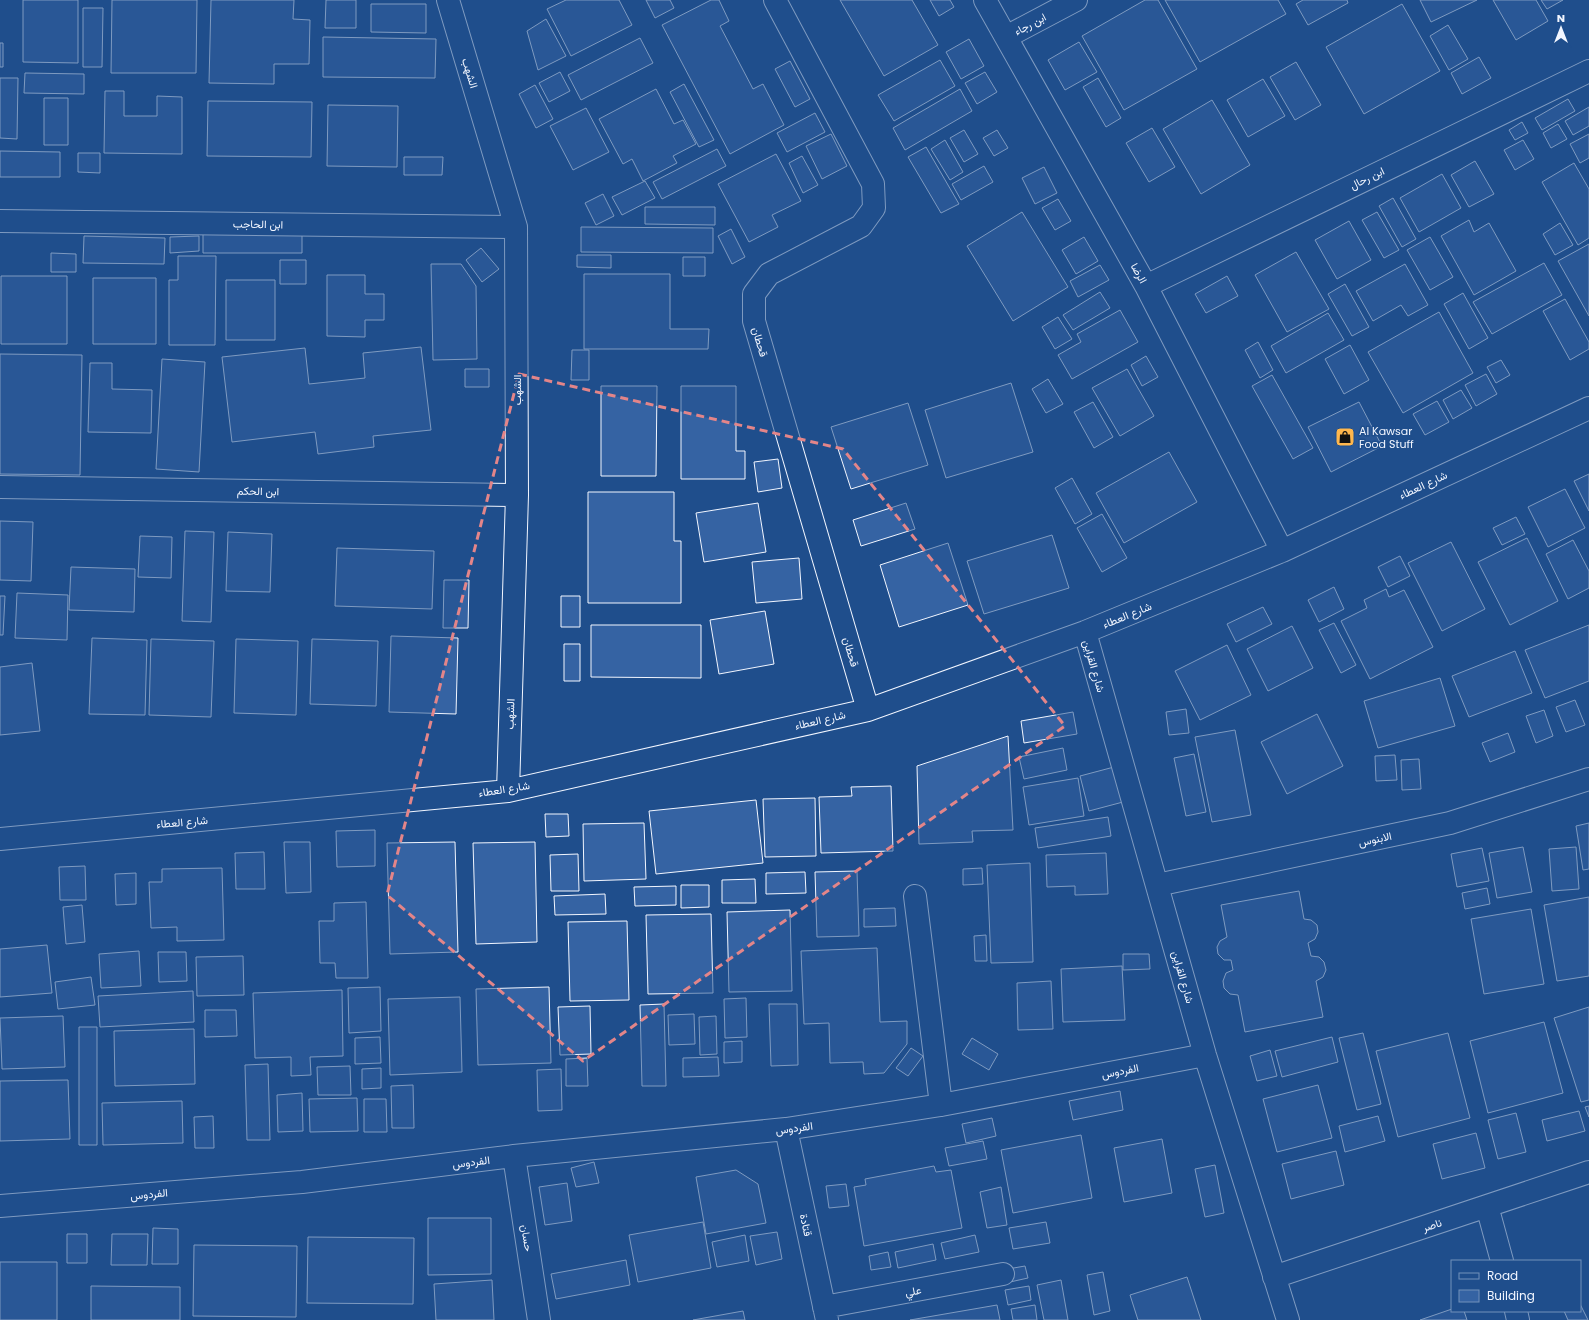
<svg xmlns="http://www.w3.org/2000/svg" width="1589" height="1320" font-family="Poppins,Vazirmatn,sans-serif">
<style>
.building{fill:#3563a3;stroke:#f2f6ff}
.lines{fill:none;stroke-linecap:round;stroke-linejoin:round}
.minor-casing{stroke:#f2f6ff;stroke-width:24}
.minor{stroke:#1f4e8c;stroke-width:22}
.marked{fill:none;stroke:#e38589;stroke-width:3;stroke-dasharray:8 5;stroke-linejoin:round}
.labels{text-anchor:middle;stroke-width:3;stroke-linejoin:round;paint-order:stroke}
.street-label{font-size:11px;fill:#f2f6ff;stroke:#1f4e8c}
.poi-label{font-size:11px;fill:#f2f6ff;stroke:#1f4e8c;text-anchor:start}
</style>
<rect width="100%" height="100%" fill="#1f4e8c"/>
<path class="building" d="M23,0H78V63L23,62Z
M112,0H197L196,73H111Z
M211,0H294L293,19L310,20L309,64H274V84L209,83Z
M326,0H356V28H325Z
M566,0H619L632,25L571,56L547,9Z
M646,0H670L674,8L655,18Z
M711,0H719L729,21L720,26L753,89L763,84L784,125L730,154L662,25Z
M840,0H912L938,45L884,76Z
M930,0H950L954,7L939,16Z
M1145,0H1158L1197,69L1124,110L1082,36Z
M1165,0H1278L1286,14L1200,62Z
M1303,0H1347L1348,3L1308,25L1296,4Z
M1420,0H1477L1431,22Z
M1493,0H1536L1548,21L1516,40Z
M1541,0H1563L1547,9Z
M371,4H426V33L371,32Z
M1402,4L1440,71L1364,114L1326,47Z
M83,8H103L102,67H83Z
M546,19L566,56L538,70L527,31Z
M1448,25L1468,59L1449,70L1430,36Z
M323,37L436,39L435,78L323,77Z
M640,38L653,63L581,100L568,75Z
M969,39L984,66L961,79L946,52Z
M1079,42L1097,72L1065,90L1048,60Z
M0,43H3V67H0Z
M1479,57L1491,78L1462,94L1451,73Z
M940,60L955,86L894,121L878,95Z
M790,61L810,99L795,107L775,69Z
M1296,62L1321,105L1295,120L1270,77Z
M560,72L570,91L549,102L539,83Z
M985,72L997,92L977,104L965,83Z
M25,73L84,74V94L24,93Z
M0,78H18L17,139L0,138Z
M1098,78L1121,118L1106,127L1083,87Z
M1263,79L1285,116L1248,137L1227,100Z
M684,84L714,140L699,147L670,92Z
M535,85L553,119L536,128L519,94Z
M656,89L674,124L683,120L696,144L673,156L677,163L643,181L632,159L623,164L599,119Z
M960,89L972,111L905,150L893,128Z
M105,91H124V116H157V96L182,97V154L104,153Z
M44,98H68V145H44Z
M1568,99L1575,111L1542,130L1535,118Z
M1212,100L1250,165L1201,194L1163,129Z
M208,101L312,102L311,157L207,156Z
M328,105L398,106L397,167L327,166Z
M1589,107V126L1573,135L1565,121Z
M586,108L609,152L573,170L550,126Z
M815,113L825,132L787,152L777,133Z
M1522,122L1528,133L1515,140L1509,130Z
M1558,124L1567,139L1551,148L1543,133Z
M1152,128L1175,167L1149,182L1126,143Z
M964,130L978,154L964,162L950,138Z
M997,130L1008,148L994,156L983,138Z
M831,134L847,166L822,179L806,146Z
M1589,134V158L1580,163L1570,144Z
M945,140L963,172L950,180L931,149Z
M1523,140L1534,159L1515,170L1504,150Z
M926,147L959,204L941,213L908,157Z
M717,149L726,166L662,199L653,182Z
M0,151L60,152V177H0Z
M78,153H100V173L78,172Z
M776,154L801,201L772,215L778,227L749,242L718,184Z
M802,156L818,185L803,193L789,163Z
M404,157H443L442,175H404Z
M1475,161L1494,194L1469,207L1451,175Z
M1574,163L1589,189V238L1578,245L1542,182Z
M984,166L993,182L961,200L952,184Z
M1044,167L1057,193L1035,204L1022,178Z
M1442,174L1461,208L1419,232L1400,198Z
M645,181L655,198L622,215L612,197Z
M603,194L614,216L596,225L585,203Z
M1393,198L1416,239L1402,247L1379,206Z
M1058,199L1071,221L1055,230L1042,208Z
M645,207H715V225L645,224Z
M1022,212L1068,287L1013,321L967,246Z
M1377,212L1399,250L1384,258L1362,220Z
M1469,220L1474,232L1489,223L1516,271L1474,295L1441,236Z
M1349,221L1371,260L1337,279L1315,240Z
M1560,223L1573,245L1555,255L1543,234Z
M581,227L713,228V253L581,252Z
M731,229L745,257L732,264L718,236Z
M203,234H302V253H203Z
M84,236L165,238L164,264L83,263Z
M199,236V251L170,253V237Z
M1084,237L1098,261L1076,274L1062,250Z
M1430,237L1453,277L1430,290L1407,250Z
M1589,244V316L1558,261Z
M481,248L499,269L482,282L466,260Z
M1296,252L1329,309L1287,332L1255,275Z
M51,253L76,254V272H51Z
M577,255H611V268L577,267Z
M178,256H216L215,345H169V280H178Z
M683,257H705V276H683Z
M280,260H306V284H280Z
M1544,263L1562,295L1492,334L1473,302Z
M431,264H461L476,286L477,359L433,360Z
M1405,264L1428,305L1408,316L1401,305L1373,321L1356,291Z
M1100,265L1109,280L1078,297L1070,281Z
M584,274H670V329H709L708,349H584Z
M327,275H365V294H384V320H365V337L327,336Z
M1,276H67V344H1Z
M1227,276L1238,296L1206,313L1195,294Z
M93,278H156V344H93Z
M226,280H275V340H226Z
M1345,284L1369,327L1352,336L1328,294Z
M1100,292L1110,308L1073,330L1063,315Z
M1463,293L1488,338L1469,349L1444,304Z
M1565,299L1589,342V349L1570,360L1543,311Z
M1120,310L1138,342L1072,379L1058,355L1081,342L1077,334Z
M1439,312L1473,373L1403,413L1368,352Z
M1328,313L1344,340L1286,373L1271,346Z
M1058,317L1072,339L1055,349L1042,327Z
M1258,342L1273,370L1260,378L1245,350Z
M1350,345L1369,380L1344,394L1325,359Z
M421,347L431,430L373,436L374,447L318,454L315,432L232,442L222,357L305,348L309,384L365,378L363,353Z
M572,350H589V380H571Z
M0,354L82,355L80,475L0,474Z
M1146,356L1158,377L1142,386L1131,365Z
M162,359L205,362L199,472L156,469Z
M1501,360L1510,375L1496,383L1487,367Z
M90,363H112V389L152,390L151,433L88,432Z
M465,369H489V387H465Z
M1127,369L1154,416L1120,436L1092,388Z
M1486,374L1497,394L1476,406L1465,385Z
M1272,375L1313,448L1293,459L1252,386Z
M1048,379L1063,404L1046,413L1032,389Z
M1011,383L1033,452L946,478L925,410Z
M601,386H657L656,476H601Z
M681,386H736V451H745V479H681Z
M1461,390L1472,408L1453,419L1443,400Z
M1437,401L1449,422L1425,435L1413,414Z
M1093,402L1113,437L1094,448L1074,412Z
M1359,402L1382,446L1331,472L1308,427Z
M908,403L928,465L851,489L831,427Z
M1169,452L1197,502L1124,543L1096,493Z
M778,459L782,488L758,492L754,462Z
M1589,474V511L1574,481Z
M1072,478L1092,514L1075,524L1055,488Z
M1565,489L1585,528L1548,547L1528,507Z
M588,492H674V541H681V603H588Z
M758,503L766,552L704,562L696,513Z
M906,503L915,529L861,546L853,520Z
M1102,514L1127,558L1102,572L1077,528Z
M1516,517L1525,534L1502,545L1493,528Z
M0,521L33,522L31,581L0,580Z
M185,531L214,532L211,622L182,621Z
M228,532L272,534L270,592L226,591Z
M1052,535L1069,588L984,614L967,561Z
M140,536L172,537L171,578L138,577Z
M1527,538L1558,601L1510,625L1478,562Z
M1573,540L1589,571V588L1568,599L1546,554Z
M1451,542L1485,609L1442,631L1408,563Z
M948,543L968,605L899,627L880,565Z
M337,548L434,551L432,609L335,606Z
M1400,556L1410,576L1388,587L1378,567Z
M799,558L802,599L756,603L752,562Z
M71,567L135,569L134,612L69,610Z
M444,580H469L468,628H443Z
M1334,587L1344,609L1319,622L1308,600Z
M1386,589L1389,597L1404,590L1433,647L1370,679L1341,621L1367,608L1364,600Z
M17,593L68,595L67,640L15,638Z
M0,596H5L3,635H0Z
M561,596H580V627H561Z
M1263,607L1272,624L1236,642L1227,624Z
M765,611L774,664L719,674L710,620Z
M1334,623L1356,665L1341,673L1319,630Z
M591,625H701V678L591,677Z
M1589,625V681L1545,698L1525,650Z
M1292,626L1313,668L1268,691L1247,649Z
M391,636L458,638L456,714L389,712Z
M92,638L147,640L145,715L89,714Z
M151,639L214,641L211,717L149,715Z
M236,639L298,641L296,715L234,713Z
M312,639L378,641L376,706L310,704Z
M564,644H580V681H564Z
M1227,645L1251,695L1200,720L1175,671Z
M1515,651L1532,693L1469,717L1452,676Z
M32,663L40,731L0,735V667Z
M1440,678L1455,726L1378,748L1364,701Z
M1575,700L1585,725L1566,732L1556,707Z
M1186,709L1189,733L1169,735L1166,712Z
M1544,710L1553,736L1536,743L1526,716Z
M1073,712L1077,734L1024,743L1021,721Z
M1317,714L1343,766L1287,794L1261,742Z
M1235,730L1251,815L1212,822L1195,737Z
M1508,733L1515,752L1490,762L1482,743Z
M1008,736L1013,830L972,831L973,842L919,844L917,766Z
M1063,748L1067,770L1024,779L1019,757Z
M1194,754L1206,812L1186,816L1174,758Z
M1395,755L1397,780L1376,781L1375,756Z
M1419,759L1421,789L1402,790L1401,760Z
M1114,767L1123,802L1089,811L1080,776Z
M1078,778L1084,816L1029,825L1023,787Z
M891,786L893,851L821,853L819,797L852,796L851,787Z
M815,798L816,856L765,857L763,799Z
M756,800L763,863L656,874L649,811Z
M545,814H568L569,836L546,837Z
M1108,817L1111,836L1038,848L1035,828Z
M644,823L646,879L584,881L583,824Z
M1589,823V869L1583,870L1576,826Z
M375,830V866L337,867L336,831Z
M284,842H310L311,892L286,893Z
M455,842L458,952L390,954L387,843Z
M535,842L537,942L476,944L473,843Z
M1523,847L1532,892L1497,898L1489,853Z
M1576,847L1579,889L1552,891L1549,849Z
M1482,848L1489,881L1457,887L1451,854Z
M264,852L265,889H236L235,853Z
M1106,853L1108,894L1075,895V886L1047,887L1046,855Z
M578,854L579,891H551L550,855Z
M1030,863L1033,962L991,963L987,865Z
M85,866L86,900H60L59,867Z
M222,868L224,940L177,941V927L151,928L149,882H162V869Z
M982,868L983,884L963,885V869Z
M857,871L859,936L817,937L815,872Z
M805,872L806,893L766,894V873Z
M136,873V904L116,905L115,874Z
M755,879L756,903H722V880Z
M681,885H709V907L681,908Z
M676,886V905L635,906L634,887Z
M1487,888L1490,904L1465,909L1462,893Z
M1299,891L1304,919L1311,920L1317,925L1318,932L1315,939L1308,943L1311,956L1319,957L1324,962L1326,970L1323,977L1316,981L1323,1017L1245,1032L1238,995L1230,994L1224,988L1223,981L1226,973L1233,970L1231,960H1224L1218,954L1217,947L1220,941L1227,937L1221,905Z
M605,894L606,914L555,915L554,896Z
M1589,897V976L1557,981L1544,905Z
M366,902L368,978H336L335,963H320L319,921H334V903Z
M82,905L85,942L66,944L63,907Z
M895,908L896,926L864,927V909Z
M1531,909L1544,984L1484,994L1471,919Z
M790,910L792,991L729,992L727,912Z
M711,914L713,993L648,994L646,915Z
M627,921L629,1000L570,1001L568,922Z
M986,935L987,961H975L974,936Z
M47,945L52,993L0,997V949Z
M877,948L880,1022L907,1021V1044L884,1073L864,1074L863,1062L830,1063L829,1023L804,1024L801,951Z
M139,951L141,986L101,988L99,954Z
M158,952H186L187,981L159,982Z
M1123,954H1149L1150,969L1123,970Z
M243,956L244,995L197,996L196,957Z
M1122,966L1125,1020L1063,1022L1061,969Z
M91,977L95,1005L58,1009L55,982Z
M1051,981L1053,1029L1018,1030L1017,983Z
M380,987L381,1031L349,1033L348,988Z
M549,987L551,1063L478,1065L476,989Z
M342,990L343,1056L310,1057L311,1075L291,1076V1057L255,1058L253,993Z
M193,991L194,1022L100,1027L98,996Z
M460,997L462,1072L390,1075L388,999Z
M746,998L747,1037L725,1038L724,999Z
M664,1004L666,1086H642L640,1005Z
M769,1004H797L798,1065L771,1066Z
M590,1006L591,1054L560,1055L558,1007Z
M1589,1007V1100L1581,1102L1554,1018Z
M205,1010H236L237,1036L205,1037Z
M694,1014L695,1044L669,1045L668,1015Z
M63,1016L65,1067L2,1069L0,1018Z
M716,1016L717,1054L700,1055L699,1017Z
M1544,1022L1563,1093L1488,1113L1470,1041Z
M79,1027H97V1145H79Z
M194,1029L195,1084L115,1086L114,1031Z
M1363,1033L1381,1104L1357,1110L1339,1038Z
M1448,1033L1470,1118L1398,1137L1376,1051Z
M380,1037L381,1063L355,1064V1038Z
M1332,1037L1338,1062L1282,1077L1275,1051Z
M972,1038L998,1054L989,1070L962,1054Z
M742,1041V1062L724,1063V1042Z
M911,1048L923,1056L908,1076L896,1068Z
M1270,1050L1277,1076L1257,1081L1250,1056Z
M718,1057L719,1076L683,1077V1058Z
M587,1058L588,1086H566V1059Z
M268,1064L270,1140H247L245,1065Z
M350,1066L351,1095H318L317,1067Z
M381,1068V1088L362,1089V1069Z
M561,1069L562,1110L538,1111L537,1070Z
M68,1080L70,1139L0,1141V1081Z
M413,1085L414,1128H392L391,1086Z
M1318,1085L1332,1138L1277,1152L1263,1099Z
M1120,1091L1123,1110L1073,1120L1069,1101Z
M302,1093L303,1131L278,1132L277,1095Z
M357,1098L358,1131L310,1132L309,1099Z
M364,1099H386L387,1132H364Z
M182,1101L183,1143L103,1145L102,1103Z
M1589,1106V1117L1585,1107Z
M1579,1111L1585,1131L1547,1141L1542,1120Z
M1516,1113L1526,1152L1498,1159L1488,1120Z
M213,1116L214,1148H195L194,1117Z
M1378,1116L1385,1141L1345,1152L1339,1126Z
M992,1118L996,1136L966,1143L962,1124Z
M1476,1133L1485,1168L1442,1179L1433,1144Z
M1081,1135L1092,1198L1013,1213L1001,1150Z
M1162,1139L1172,1193L1124,1202L1114,1148Z
M983,1141L987,1159L949,1166L945,1148Z
M1336,1151L1344,1185L1291,1199L1282,1164Z
M594,1162L599,1183L576,1187L571,1168Z
M1215,1165L1224,1213L1205,1217L1195,1169Z
M934,1166L936,1172L951,1170L962,1228L864,1246L854,1187L866,1185L865,1179Z
M736,1170L758,1184L766,1223L706,1234L696,1177Z
M567,1183L572,1221L545,1225L539,1187Z
M846,1184L849,1206L829,1208L826,1186Z
M1001,1187L1007,1225L987,1228L980,1192Z
M428,1218H491V1274L428,1275Z
M703,1222L711,1268L638,1282L629,1235Z
M1046,1222L1050,1243L1013,1249L1009,1228Z
M153,1228L178,1229V1264H152Z
M777,1232L782,1259L756,1265L750,1236Z
M67,1234H87V1263H67Z
M112,1234H148L147,1265H111Z
M745,1235L749,1261L717,1267L712,1242Z
M975,1235L979,1252L945,1259L941,1243Z
M308,1237L414,1238L413,1304L307,1303Z
M933,1244L936,1260L898,1268L895,1252Z
M194,1245L297,1246L296,1317L193,1316Z
M888,1252L891,1267L871,1270L869,1256Z
M626,1260L630,1285L556,1299L551,1274Z
M0,1262H57V1320H0Z
M1025,1266L1028,1278L1010,1282L1008,1269Z
M1103,1272L1110,1311L1094,1315L1087,1275Z
M1187,1277L1201,1320H1138L1130,1295Z
M492,1280L494,1320H436L434,1284Z
M1061,1280L1068,1320H1044L1037,1285Z
M91,1286L180,1287V1320H91Z
M1029,1286L1031,1300L1008,1305L1005,1290Z
M1580,1304L1588,1320H1568L1564,1311H1580Z
M997,1305L1000,1320H910Z
M1035,1305L1037,1320H1013L1011,1309Z
M1452,1309V1311H1464L1467,1320H1420Z
M743,1311L745,1320H693Z"/>
<g class="lines">
<defs>
<path id="minor" d="M448,0L516,227L517,495L508,791
M775,0L873,184L874,208L861,226L769,274L754,294V321L868,710
M985,0L1146,286L1282,551
M1006,37L1076,0
M0,221L516,227
M1146,286L1589,71
M0,487L517,495
M1085,632L1205,1055L1288,1320
M0,839L508,791L868,710L1085,632L1282,551L1589,408
M1157,885L1450,823L1589,779
M915,896L941,1105
M786,1129L827,1320
M514,1156L539,1320
M0,1206L302,1182L514,1156L786,1129L941,1105L1205,1055
M1487,1206L1502,1261
M1274,1277L1589,1172
M824,1307L1003,1274
M1516,1311L1518,1320"/>
</defs>
<use href="#minor" class="minor-casing"/>
<use href="#minor" class="minor"/>
</g>
<path d="M0 0H1589V1320H0ZM519,374L843,449L1065,726L583,1061L387,895Z" fill="#1f4e8c" fill-opacity=".55" fill-rule="evenodd"/>
<path class="marked" d="M519,374L843,449L1065,726L583,1061L387,895Z"/>
<defs>
<symbol id="shop-square" viewBox="-11 -11 22 22"><rect x="-9" y="-9" width="18" height="18" rx="4" fill="#ffb74d" stroke="#1f4e8c"/><path d="M-5-2.5h2.3a2.7 3.5 0 0 1 5.4 0H5L5.5 6h-11ZM-1.5-2.5h3a1.5 2.3 0 0 0-3 0Z" fill="#111"/></symbol>
</defs>
<g fill-rule="evenodd">
<use href="#shop-square" x="1334" y="426" width="22" height="22"/>
</g>
<g class="labels">
<g class="street-label">
<text transform="translate(1030 24) rotate(-28)" y="4">ابن رجاء</text>
<text transform="translate(470 73) rotate(73)" y="4">الشهب</text>
<text transform="translate(1367 178) rotate(-26)" y="4">ابن رحال</text>
<text transform="translate(258 224) rotate(1)" y="4">ابن الحاجب</text>
<text transform="translate(1139 273) rotate(61)" y="4">الرضا</text>
<text transform="translate(760 342) rotate(74)" y="4">قحطان</text>
<text transform="translate(517 390) rotate(-90)" y="4">الشهب</text>
<text transform="translate(1423 485) rotate(-25)" y="4">شارع العطاء</text>
<text transform="translate(258 491) rotate(1)" y="4">ابن الحكم</text>
<text transform="translate(1127 615) rotate(-22)" y="4">شارع العطاء</text>
<text transform="translate(851 652) rotate(74)" y="4">قحطان</text>
<text transform="translate(1094 666) rotate(74)" y="4">شارع القراين</text>
<text transform="translate(510 714) rotate(-88)" y="4">الشهب</text>
<text transform="translate(820 720) rotate(-13)" y="4">شارع العطاء</text>
<text transform="translate(504 789) rotate(-9)" y="4">شارع العطاء</text>
<text transform="translate(182 822) rotate(-5)" y="4">شارع العطاء</text>
<text transform="translate(1375 839) rotate(-12)" y="4">الابنوس</text>
<text transform="translate(1183 977) rotate(74)" y="4">شارع القراين</text>
<text transform="translate(1120 1071) rotate(-11)" y="4">الفردوس</text>
<text transform="translate(794 1128) rotate(-8)" y="4">الفردوس</text>
<text transform="translate(471 1162) rotate(-7)" y="4">الفردوس</text>
<text transform="translate(149 1194) rotate(-5)" y="4">الفردوس</text>
<text transform="translate(806 1225) rotate(78)" y="4">قتادة</text>
<text transform="translate(1432 1225) rotate(-18)" y="4">ناصر</text>
<text transform="translate(527 1238) rotate(81)" y="4">حسان</text>
<text transform="translate(913 1291) rotate(-11)" y="4">علي</text>
</g>
<g class="poi-label">
<text x="1359" y="435">Al Kawsar<tspan x="1359" dy="13">Food Stuff</tspan></text>
</g>
</g>
<rect x="1451" y="1260" width="130" height="52" fill="#1f4e8c" stroke="#7391ba"/>
<rect x="1459" y="1273" width="20" height="6" fill="#1f4e8c" stroke="#7391ba"/>
<text x="1487" y="1280" font-size="12" fill="#f2f6ff">Road</text>
<rect x="1459" y="1290" width="20" height="12" fill="#3563a3" stroke="#7391ba"/>
<text x="1487" y="1300" font-size="12" fill="#f2f6ff">Building</text>
<g transform="translate(1561 28)" stroke="#1f4e8c" stroke-width="3" paint-order="stroke">
<path d="M0-3L7 15L0 10L-7 15Z" fill="#f2f6ff"/>
<text y="-6" font-size="11" font-weight="bold" text-anchor="middle" fill="#f2f6ff">N</text>
</g>
</svg>
